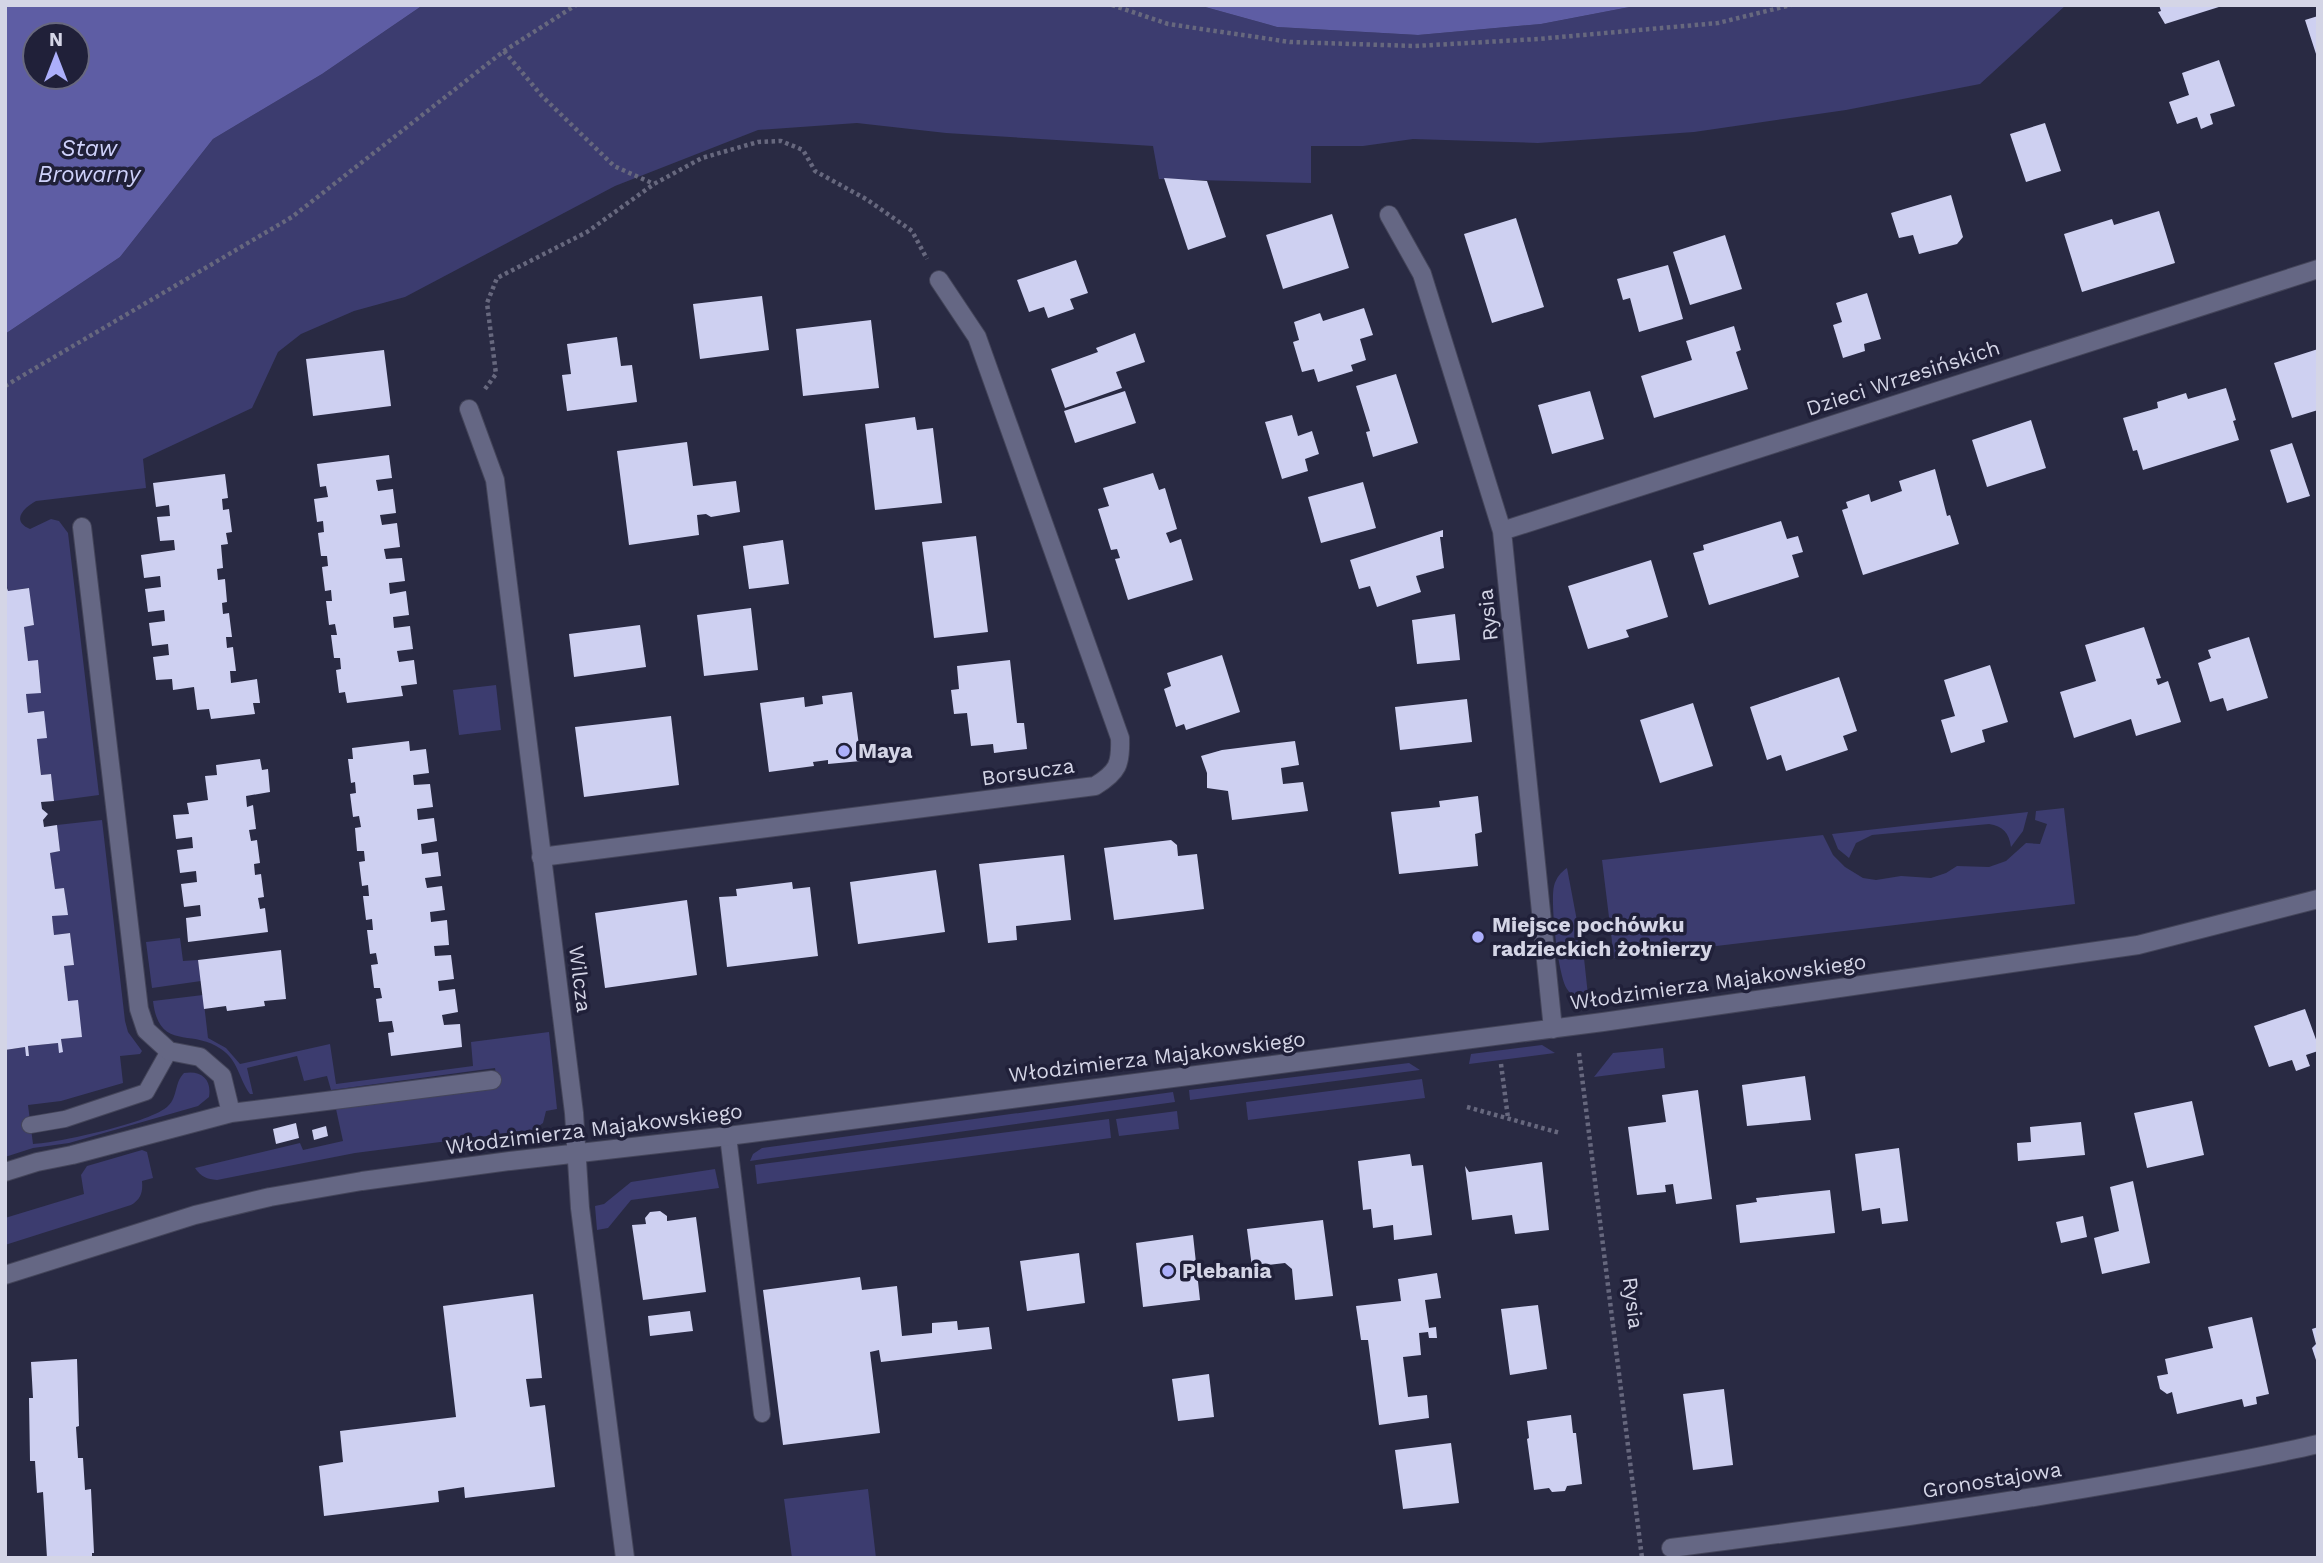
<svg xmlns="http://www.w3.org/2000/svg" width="2323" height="1563" font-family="'Work Sans',sans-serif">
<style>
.green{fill:#3c3c6f}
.water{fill:#5e5da4;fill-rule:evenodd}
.building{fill:#ced0f1}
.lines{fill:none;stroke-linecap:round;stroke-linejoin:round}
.lane-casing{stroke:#44455a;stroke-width:18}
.street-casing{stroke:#44455a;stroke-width:20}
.path{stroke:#67687e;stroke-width:4.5;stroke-dasharray:3.5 3.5;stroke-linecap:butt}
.lane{stroke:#656784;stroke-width:16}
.street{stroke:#656784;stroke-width:18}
.poi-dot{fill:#acaffb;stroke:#202039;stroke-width:2.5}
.labels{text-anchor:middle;stroke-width:7;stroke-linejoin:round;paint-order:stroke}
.street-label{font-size:21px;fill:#d4d5e6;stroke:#202039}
.poi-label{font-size:21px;font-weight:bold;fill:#d4d5e6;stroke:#202039;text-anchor:start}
.water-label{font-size:23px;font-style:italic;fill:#ced1fa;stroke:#202039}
</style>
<rect width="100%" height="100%" fill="#292a43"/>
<path class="green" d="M423,5H1198L1277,27L1418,35L1541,24L1640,5H2066L1980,84L1846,110L1694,132L1538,143L1413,139L1363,146H1311V183L1159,179L1153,146L946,133L857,123L758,130L615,186L405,297L354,311L301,334L278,352L252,408L143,459L146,488L36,501C23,508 11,521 30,529L51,519L59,521L68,533L99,795L54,801L51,774L41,775L37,739L44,711L28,713L26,694L41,692L38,661H28L24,627L34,625L28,588L8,591L5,578V334L120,257L213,139L322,74Z
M496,685L501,730L459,735L453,690Z
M2064,808L2075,904L1614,958L1602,860L1823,835L1833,855L1845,867L1863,878L1876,880L1901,876L1931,878L1946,873L1957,866L1989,867L2006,861L2026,843L2040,844L2047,824L2035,820L2036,811Z
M2028,812L2023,831L2011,847C2009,833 2003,826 1989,824L1872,835L1856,843L1849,858L1838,849L1832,834Z
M102,820L125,1021L128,1032L142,1051L140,1054L120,1056L123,1083L61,1101L28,1105L33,1144C57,1143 153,1122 168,1106C178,1097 174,1083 184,1073C201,1070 212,1079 209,1097L198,1106L69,1143L33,1148L5,1157V1050L25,1047L27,1056L29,1055L28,1046L58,1043L62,1052L61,1039L82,1036L68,1001L64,966L74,965L70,933L54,935L52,916L67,914L64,888L55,889L50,853L60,851L57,825Z
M1567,868L1584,958L1589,1005C1581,1001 1572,997 1567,989C1558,976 1550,902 1554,886C1556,878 1561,872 1567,868Z
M180,938L183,961L198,960L201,981L152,988L146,942Z
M203,995L208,1038L226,1048L240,1064L330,1044L336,1084L473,1066L471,1042L549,1032L557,1109L546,1111L543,1123L533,1130L355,1153L217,1180C207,1179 201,1177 195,1168L300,1143L303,1150L343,1141L336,1109L498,1087L495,1068L331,1090L327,1076L304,1081L297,1056L247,1068L253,1094H250C239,1079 238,1060 221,1049C192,1028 159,1052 153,1001Z
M1542,1045L1555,1053L1469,1064L1471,1054Z
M1663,1048L1665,1068L1594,1077L1613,1053Z
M1409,1063L1420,1070L1190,1100L1189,1090Z
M1422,1079L1425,1098L1248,1120L1246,1102Z
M1173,1092L1175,1102L750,1161L753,1154L762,1148Z
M1177,1111L1179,1129L1119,1136L1116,1119Z
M1109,1119L1111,1138L757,1184L755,1165Z
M142,1150L147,1152L153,1178L142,1181C143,1192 141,1199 131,1205L5,1245V1218L84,1194L81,1175L87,1166Z
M715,1169L719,1188L631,1200L608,1228L597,1230L595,1206L604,1204L631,1182Z
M868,1489L876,1558H792L784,1499Z"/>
<path class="water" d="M5,5H423L322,74L213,139L120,257L5,334ZM35,35H77V77H35Z
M1198,5H1640L1541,24L1418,35L1277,27Z"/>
<path class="building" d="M2159,5H2222V6L2165,24L2158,12L2161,11Z
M2318,16V57H2317L2305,20Z
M2219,60L2235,106L2210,114L2213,124L2201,129L2197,117L2177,124L2169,102L2189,95L2182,73Z
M2045,123L2061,171L2026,182L2010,134Z
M1164,178L1207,181L1226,237L1188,250Z
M1951,195L1963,237L1957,244L1919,254L1913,235L1899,238L1891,213Z
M2159,211L2175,263L2082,292L2064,234L2112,219L2114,225Z
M1332,214L1349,268L1283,289L1266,235Z
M1516,218L1544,307L1492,323L1464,234Z
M1725,235L1742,289L1690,305L1673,252Z
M1076,260L1088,293L1070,299L1074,309L1048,318L1044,307L1029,312L1017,280Z
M1668,265L1683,319L1639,332L1630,298L1623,300L1617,279Z
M1867,293L1881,339L1864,344L1865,351L1843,358L1833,325L1842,322L1836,303Z
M762,296L769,350L700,359L693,304Z
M1364,308L1373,335L1360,339L1366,360L1351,365L1353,371L1318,382L1314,369L1302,372L1293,342L1299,340L1294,322L1320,313L1323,321Z
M871,320L879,388L803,396L796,329Z
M1734,326L1741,350L1736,352L1748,389L1654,418L1641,376L1692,360L1686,341Z
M1135,333L1145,362L1116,372L1122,388L1065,408L1051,369L1098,352L1096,348Z
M617,337L621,366L632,365L637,402L567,411L562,375L571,374L567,344Z
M2318,349V410L2292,418L2274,363Z
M384,350L391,406L313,416L306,359Z
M1396,374L1418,443L1373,457L1366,432L1370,431L1356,386Z
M2226,388L2236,420L2233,421L2239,440L2143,470L2137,450L2133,451L2123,418L2158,408L2157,402L2186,393L2188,399Z
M1125,391L1136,423L1075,443L1064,411Z
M1590,391L1604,439L1552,454L1538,405Z
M1292,415L1298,436L1312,431L1319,454L1305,459L1308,471L1282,479L1265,422Z
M915,417L917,430L933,428L942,503L875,510L865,424Z
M2031,420L2046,468L1987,487L1972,440Z
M687,442L693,486L736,481L740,512L711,517L706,514L697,515L699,535L629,545L617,451Z
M2292,443L2310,496L2287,503L2270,450Z
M389,455L392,478L376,480L378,491L393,489L396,513L380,515L382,525L397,523L400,547L384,549L386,559L402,558L405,581L389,583L390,594L406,591L409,615L393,617L394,628L410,626L413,649L397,651L399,662L414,660L417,684L401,686L403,696L347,703L345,692L339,693L336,670L341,669L340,658H334L331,635H337L335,624L329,625L326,601H332L331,590L325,591L322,567L328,566L327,556H321L318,533L324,532L323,521L317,522L314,499L328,497L326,486L320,487L317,464Z
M1935,469L1947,516L1950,515L1959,544L1863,575L1842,510L1848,508L1846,502L1869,494L1871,502L1902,491L1899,481Z
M1153,473L1159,490L1165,488L1177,529L1166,533L1170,543L1181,539L1193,580L1128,600L1115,559L1120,558L1117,549L1111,550L1098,509L1109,506L1103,488Z
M225,474L228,498L222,499L223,510L229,509L232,532L226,533L228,544L221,545L223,568L217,569L218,580L225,579L227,602L222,603L223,614L229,613L232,637H226L227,648L233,647L236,671H230L231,683L257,679L260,703H253L255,714L211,719L209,709L197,710L194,687L173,690L172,679L156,680L153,657L169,655L168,644L152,646L149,623L165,621L164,610L148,612L145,589L161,587L160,576L144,578L141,555L175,550L174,540L160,541L157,517L170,516L169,505L156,507L153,483Z
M1363,482L1376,528L1321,543L1308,497Z
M1781,521L1787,539L1798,536L1803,552L1792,555L1799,577L1709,605L1693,553L1704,550L1703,545Z
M1443,530V537H1440L1444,568L1416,576L1421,592L1377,607L1370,586L1359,589L1350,560Z
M976,536L988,632L934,638L922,542Z
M783,540L789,584L749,589L743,546Z
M1651,560L1668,617L1626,630L1629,637L1588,649L1568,586Z
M5,582L8,591L29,588L34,625L24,627L28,661L38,660L41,693L26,694L28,713L44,711L47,738L37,739L39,758L41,775L51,774L54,801L41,802L42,809L48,814L43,820L44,827L57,825L60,851L50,853L55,889L64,888L68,915L52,916L54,935L70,933L74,965L64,966L68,1001L78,1000L82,1037L61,1039L63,1052L59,1053L58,1043L28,1046L29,1056H26L25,1047L5,1050Z
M751,608L758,670L704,676L697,615Z
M1455,614L1460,660L1417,664L1412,620Z
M640,625L646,667L574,677L569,634Z
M2144,627L2161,678L2156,679L2158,685L2168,681L2181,722L2136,736L2131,719L2074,738L2060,692L2096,681L2085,645Z
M2249,637L2268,698L2227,711L2223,698L2210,702L2198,663L2211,658L2208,650Z
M1222,655L1240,712L1186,730L1184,724L1176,727L1164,689L1171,686L1167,673Z
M1010,660L1017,723H1024L1027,749L994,753L993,744L971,746L967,713L954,714L951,690L959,689L957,666Z
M1990,665L2008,722L1982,730L1985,742L1951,753L1941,720L1955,716L1944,680Z
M1839,677L1857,731L1843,736L1848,750L1786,771L1781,755L1767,760L1750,707Z
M852,692L861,761L828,764V760L813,762L814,766L769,772L760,703L804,697L805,707L823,704L822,696Z
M1467,699L1472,742L1400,750L1395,707Z
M1693,703L1713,766L1660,783L1640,720Z
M671,716L679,785L584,797L575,727Z
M409,741L410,751L426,749L429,773L413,775L414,785L430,784L433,807L417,809L418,820L434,818L437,841L421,844L422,854L438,852L441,876L425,878L427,888L442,886L445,910L430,912L431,922L447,920L449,945L434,946L435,956L451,955L454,979L438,981L439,991L455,989L458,1012L442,1015L444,1025L460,1024L462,1047L391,1056L388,1033L394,1032L392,1021L379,1022L376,999L382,998L380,988H374L371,965L378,964L376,953L370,954L367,930H373L372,919L366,920L363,896H369L368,885L362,886L359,862L365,861L364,851H357L355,828L361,827L359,816L353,817L350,794L356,793L355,782L351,783L348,759H353L352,748Z
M1295,741L1299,765L1281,768L1283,784L1303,782L1308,811L1232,820L1228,791L1207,788V773L1201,756L1222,750Z
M260,759L262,770L268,769L270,792L246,796L247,807L253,805L256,829L249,830L251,841L257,840L260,863L254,864L255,875L261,874L264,897L258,898L260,909L265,908L268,932L188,942L186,918L201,916L200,905L184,907L181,884L197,882L196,871L180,873L177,850L193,848L192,837L176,839L173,815L189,814L187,803L208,800L205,776L217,775L216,765Z
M1478,796L1482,832L1475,834L1478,866L1399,874L1391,812L1440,807L1439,801Z
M1171,840L1177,845L1178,856L1197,854L1204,909L1114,920L1104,848Z
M1064,855L1071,920L1016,926L1017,940L988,943L979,864Z
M936,870L945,932L858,944L850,882Z
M792,882L793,889L810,887L818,956L727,967L719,897L737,896L736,889Z
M687,900L697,975L605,988L595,913Z
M281,950L286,999L264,1001L265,1006L227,1011L226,1006L204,1009L198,960Z
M2305,1009L2318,1045V1051L2306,1055L2310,1066L2296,1071L2292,1060L2269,1067L2254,1026Z
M1805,1076L1811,1120L1747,1126L1742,1085Z
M1698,1090L1712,1199L1676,1204L1673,1184L1665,1185L1666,1192L1637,1195L1628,1127L1666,1122L1662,1095Z
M2192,1101L2204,1155L2147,1168L2134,1113Z
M2081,1122L2085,1155L2018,1161L2017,1143L2031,1142L2030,1127Z
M296,1123L299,1138L276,1144L273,1129Z
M326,1126L328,1136L314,1140L312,1130Z
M1899,1148L1908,1221L1882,1224L1880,1208L1862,1211L1855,1154Z
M1410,1154L1412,1166L1423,1165L1432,1235L1394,1240L1393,1225L1373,1228L1371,1209L1363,1210L1358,1161Z
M1542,1162L1549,1230L1515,1234L1512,1215L1472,1220L1465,1166L1469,1172Z
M2133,1181L2150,1263L2102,1274L2094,1238L2119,1231L2110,1187Z
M1830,1190L1835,1233L1740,1243L1736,1205L1757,1202L1756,1198Z
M660,1211L667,1216V1221L696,1217L706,1292L643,1300L632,1225L646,1224L645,1218L650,1212Z
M2083,1216L2087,1237L2061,1243L2056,1222Z
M1323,1220L1333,1296L1295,1300L1292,1269L1285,1263L1252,1267L1247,1229Z
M1193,1235L1200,1300L1143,1307L1136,1243Z
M1079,1253L1085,1303L1027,1311L1020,1261Z
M1437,1273L1441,1298L1425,1300L1429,1328L1436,1327L1437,1338H1429L1428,1332L1419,1333L1421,1355L1403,1357L1408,1397L1427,1395L1429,1418L1379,1425L1368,1340H1361L1356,1306L1401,1301L1398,1279Z
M860,1277L862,1290L897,1286L902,1336L932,1333V1323L957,1321L958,1330L989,1327L992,1349L881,1362L879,1350L870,1352L880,1433L783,1445L763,1290Z
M533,1294L542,1378L526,1379L530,1407L545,1405L555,1487L465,1498L464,1487L438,1491L439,1502L324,1516L319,1466L343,1462L340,1431L456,1417L443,1306Z
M1538,1305L1547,1369L1510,1375L1501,1309Z
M690,1311L693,1331L650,1336L648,1316Z
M2252,1317L2269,1394L2256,1397L2257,1404L2244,1407L2242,1399L2177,1414L2172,1392L2167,1394L2160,1389L2157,1376L2168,1374L2165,1359L2213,1348L2208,1327Z
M2318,1327V1360H2316L2312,1348L2316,1344L2312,1329Z
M77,1359L79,1426L76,1427L78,1458H83L85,1490L91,1489L94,1553H92V1558H47L43,1492L37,1493L35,1461H30L29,1398H33L31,1362Z
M1209,1374L1214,1417L1178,1421L1172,1379Z
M1724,1389L1733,1465L1693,1470L1683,1394Z
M1571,1415L1573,1433H1576L1582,1484L1567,1486L1565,1491L1552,1492L1549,1488L1534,1490L1527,1439L1529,1438L1527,1421Z
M1451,1443L1459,1503L1403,1509L1395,1450Z"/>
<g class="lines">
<defs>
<path id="lane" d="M30,1125L65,1119L146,1092L169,1051
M728,1136L762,1414"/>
<path id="street" d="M1389,215L1422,274L1502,531L1553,1029
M469,409L495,480L574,1113L580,1208L625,1558
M1502,531L2318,269
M541,857L1095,786C1118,772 1121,764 1120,738L977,337L939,280
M231,1113L492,1080
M5,1172L37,1162L72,1155L231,1113L222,1076L200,1057L169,1051L146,1030L139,1009L82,527
M5,1275L195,1215L270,1197L362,1181L510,1161L728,1136L1603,1022L2138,945L2318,899
M1671,1548C1827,1528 1984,1507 2140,1479C2199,1468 2259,1458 2318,1444"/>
</defs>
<use href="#lane" class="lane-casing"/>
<use href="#street" class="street-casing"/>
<path class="path" d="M1112,5L1168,24L1290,42L1415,46L1538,39L1718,23L1791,5
M504,51L542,96L614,166L654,184
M5,386L292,217L504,51L576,5
M485,389L496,374L487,303L497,278L587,232L654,184L702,158L758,142L781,141L803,150L815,171L866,199L912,231L927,259
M1579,1053L1642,1558
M1501,1064L1508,1118
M1467,1107L1560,1133"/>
<use href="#lane" class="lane"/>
<use href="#street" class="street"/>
</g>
<g class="poi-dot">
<circle cx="844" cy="751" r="7"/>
<circle cx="1478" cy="937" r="7"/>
<circle cx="1168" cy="1271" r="7"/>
</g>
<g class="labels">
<g class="street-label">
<text transform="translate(1903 378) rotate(-18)" y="7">Dzieci Wrzesińskich</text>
<text transform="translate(1488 615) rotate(-96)" y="7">Rysia</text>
<text transform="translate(1028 772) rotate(-8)" y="7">Borsucza</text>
<text transform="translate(580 979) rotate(83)" y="7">Wilcza</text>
<text transform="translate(1718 982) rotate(-8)" y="7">Włodzimierza Majakowskiego</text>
<text transform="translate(1157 1057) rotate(-7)" y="7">Włodzimierza Majakowskiego</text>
<text transform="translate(594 1129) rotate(-7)" y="7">Włodzimierza Majakowskiego</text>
<text transform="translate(1633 1303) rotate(83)" y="7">Rysia</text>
<text transform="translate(1992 1480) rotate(-9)" y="7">Gronostajowa</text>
</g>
<g class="poi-label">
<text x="858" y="758">Maya</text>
<text x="1492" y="932">Miejsce pochówku<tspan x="1492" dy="24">radzieckich żołnierzy</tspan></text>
<text x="1182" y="1278">Plebania</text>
</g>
<g class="water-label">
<text x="89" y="156">Staw<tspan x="89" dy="26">Browarny</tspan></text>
</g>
</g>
<rect width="2323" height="1563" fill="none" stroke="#d4d5e6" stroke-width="14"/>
<g transform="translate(56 56)"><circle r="33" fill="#202039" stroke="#68687e" stroke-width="2"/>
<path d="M0-5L12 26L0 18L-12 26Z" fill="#acaffb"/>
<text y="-10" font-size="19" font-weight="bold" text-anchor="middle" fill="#d4d5e6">N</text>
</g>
</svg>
